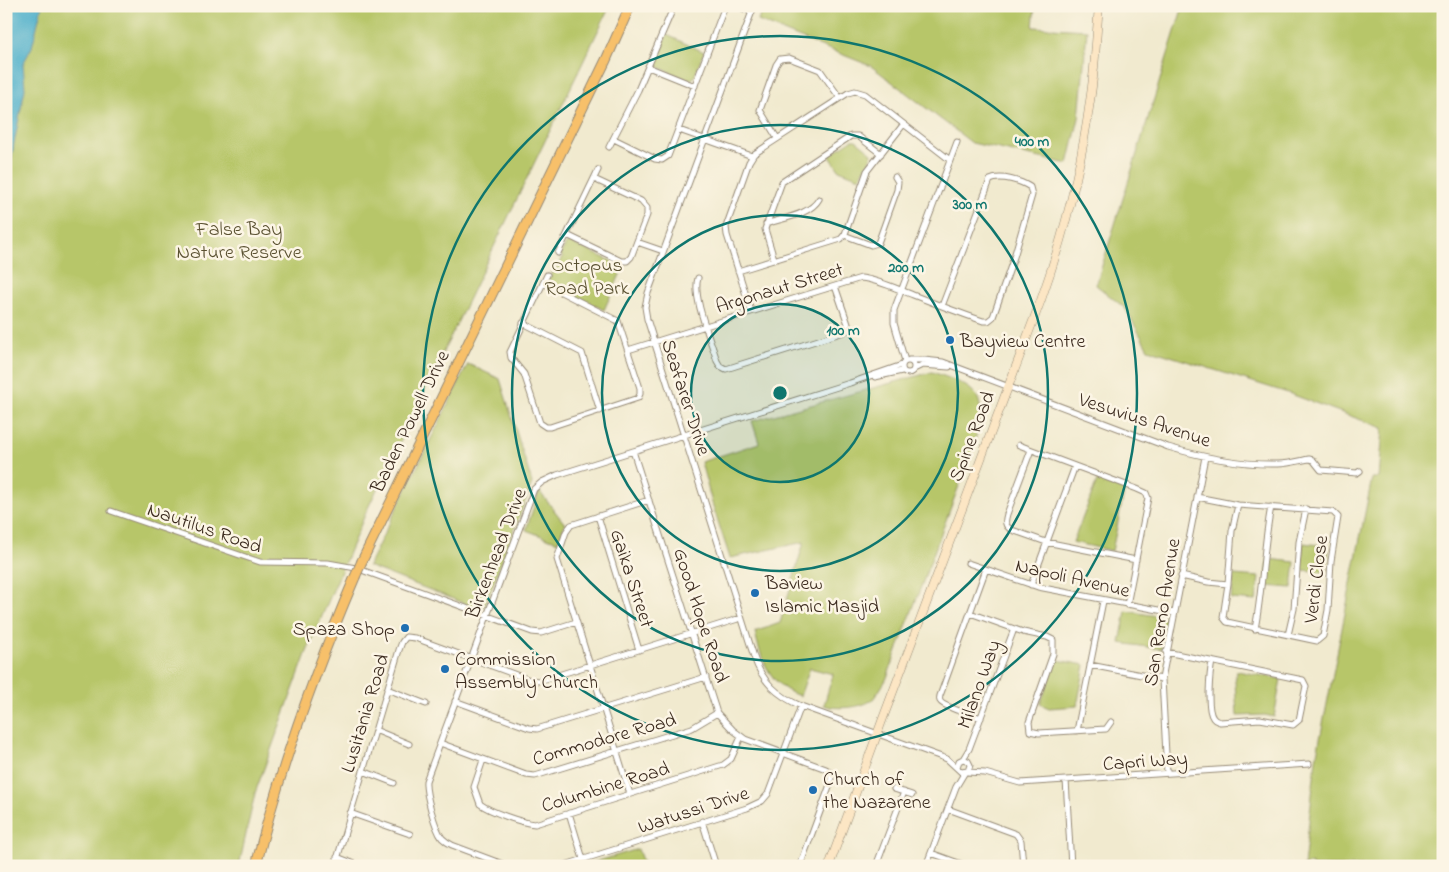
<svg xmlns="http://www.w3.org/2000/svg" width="1449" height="872" font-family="'Indie Flower',sans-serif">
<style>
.green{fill:#b7c669;stroke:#797844}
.water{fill:#4cafcb;stroke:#446c74}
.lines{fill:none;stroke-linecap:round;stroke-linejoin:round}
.street-casing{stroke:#968a76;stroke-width:7}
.secondary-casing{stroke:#968a76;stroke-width:9}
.primary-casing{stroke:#968a76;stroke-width:11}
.street{stroke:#fff;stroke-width:5}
.secondary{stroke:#fce6c4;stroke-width:8}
.primary{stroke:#f7c06b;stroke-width:9}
.primary-bridge-casing{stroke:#968a76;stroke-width:11;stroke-linecap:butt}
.primary-bridge{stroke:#f7c06b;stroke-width:9}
.ring{fill:none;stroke:#0f766e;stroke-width:2.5}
.poi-dot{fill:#1f6fb2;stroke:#fcf5e5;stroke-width:2}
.labels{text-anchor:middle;stroke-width:5;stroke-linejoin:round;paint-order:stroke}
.park-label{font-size:20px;fill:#5a5131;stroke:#fcf5e5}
.street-label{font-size:20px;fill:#3b2a1e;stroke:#fcf5e5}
.poi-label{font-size:20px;fill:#3b2a1e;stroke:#fcf5e5;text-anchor:start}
.centre{fill:#0f766e;stroke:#fcf5e5;stroke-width:2.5}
.ring-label{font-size:15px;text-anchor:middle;font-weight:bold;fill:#0f766e;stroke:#fcf5e5;stroke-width:5;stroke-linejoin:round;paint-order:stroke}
</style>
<rect width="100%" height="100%" fill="#fcf5e5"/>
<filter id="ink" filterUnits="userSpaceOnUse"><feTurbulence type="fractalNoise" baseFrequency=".02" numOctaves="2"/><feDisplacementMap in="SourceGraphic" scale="10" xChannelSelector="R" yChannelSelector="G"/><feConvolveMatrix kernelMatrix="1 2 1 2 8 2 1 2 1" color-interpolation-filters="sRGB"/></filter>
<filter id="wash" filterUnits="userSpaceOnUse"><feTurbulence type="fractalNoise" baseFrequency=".0096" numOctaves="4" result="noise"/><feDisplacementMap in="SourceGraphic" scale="20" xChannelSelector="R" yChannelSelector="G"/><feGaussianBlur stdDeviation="1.12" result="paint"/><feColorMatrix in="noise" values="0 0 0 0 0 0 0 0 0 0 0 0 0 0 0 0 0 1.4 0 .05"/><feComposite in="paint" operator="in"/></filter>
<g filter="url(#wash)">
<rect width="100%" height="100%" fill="#f1eacf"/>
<path class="green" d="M20,6H610L367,510L306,654L255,793L239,866H6V68Z
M763,6H1035L1033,27L1087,30L1079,118L1068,164L972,143L871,66L758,21Z
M1183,6H1443V866H1312V863L1304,866L1316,759L1372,478H1379L1383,428L1288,393L1148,349L1125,308L1096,285Z
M667,35L704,52L695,75L692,79H687L658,67L655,62Z
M852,140H856L872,153C872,160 863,169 860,178L839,170L829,155Z
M569,242L620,265L623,268L604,310L549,282V278L552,272L554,273L563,257L560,255L566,244Z
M468,364L500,379L532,483L485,605L479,609L368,566Z
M932,372C986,390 987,398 972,451L886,680C882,686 877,695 872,700C862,708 835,710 824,705L833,674L810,668L800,696C771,687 761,660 755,632L780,623L804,542L730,558L712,503L701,462L759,443L752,421Z
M1098,479L1125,488L1112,551L1073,542Z
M539,491L565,524L558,542L526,530Z
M1303,543L1329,546L1327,572L1302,570Z
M1268,559L1295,562L1292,588L1266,586Z
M1234,575L1259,577L1256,601L1231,599Z
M1126,611L1163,617C1170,626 1163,639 1161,649L1120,643Z
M1057,660L1085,665L1077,706L1049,708L1040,704Z
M1237,671L1281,679L1274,717L1265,715L1237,716L1235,681Z
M638,849L644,866H582Z"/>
<path class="water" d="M6,6H42L32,47L23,64L25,89L14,143L6,195Z"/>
</g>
<g filter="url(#ink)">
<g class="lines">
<defs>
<path id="street" d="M737,6L752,12
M754,6L648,293L645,307L647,319L754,657C762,682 778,696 801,706L947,759L961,772L968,771L970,765L968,761L963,759L959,761L957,767
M648,67L695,86
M679,130L752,156
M777,138L760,110L776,65L780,59L789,58L820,70L840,98
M614,139L655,159L662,160L668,156L725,6
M609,147L638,90L674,6
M766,224C783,218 810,215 819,199
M567,235L621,261H627L631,257L647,215V208L641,201L594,179
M844,235L871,245L878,243L897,190L898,182L895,177
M637,242L663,251
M558,253L598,170
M774,259L765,229L782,182L851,136H858L881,154
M738,271L841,239L845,234L867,171L903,125
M698,278C692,298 711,340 717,361L720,366L726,369L844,332L848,324L835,286
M543,283L618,321L640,388V394L638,398L550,427H546L540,423L524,374L511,358L510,352L547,275
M751,311L727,235L726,227L749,162L754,154L848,93L855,91L865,94L950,160
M523,323L582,353L600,411
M628,350L861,278C879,280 897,289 913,295C936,304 960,313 983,321H988L993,317L1014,257L1032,195L1030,187C1021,181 1001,175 990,180L942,306
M909,360H924L943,362L1168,447C1202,457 1243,465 1278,464C1288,464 1299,461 1309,459L1313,460L1321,470L1357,473L1360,471
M902 367a6 6 0 1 1 12 0a6 6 0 1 1-12 0Z
M905,361L894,323V310L957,142
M914,369L922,365L949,367
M875,377L902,371
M1019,445L1075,466
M1031,450L1007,514C1005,521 1004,526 1012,530L1046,542L1136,560
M633,451L717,713L733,730L745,739L826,769L831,774V782L800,866
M1197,497L1238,505L1333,512L1338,517L1331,561L1328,610L1323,636L1317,641L1227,622L1223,617L1228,584
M111,511L260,562L328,563L356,568L532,632L541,633L576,622
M598,516L639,650
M968,563L1038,587L1174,613
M1181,576L1208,582L1228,584L1232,531L1238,505
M1031,585L1075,466L1137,489L1146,493L1148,498L1127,605
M970,613L986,569
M1255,629C1263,588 1263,547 1271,507
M1288,635L1294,609L1299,542L1306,509
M1166,652L1303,680L1306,686L1299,720L1293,725L1260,719L1220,722C1217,721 1215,721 1213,718C1206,709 1210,672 1212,661
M1090,665L1162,679
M387,689L426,704
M455,701L529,728L537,729L706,677
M981,718C973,715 943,707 940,701C939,698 940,695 941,693L970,613L1023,632L1047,637L1053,640V654L1029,722L1030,731L1039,733L1106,729L1111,722
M375,730L409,744
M1077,731L1103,601
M440,743L526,775L535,776L692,728L717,713
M963,759L969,749L1014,629
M483,760L474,787L480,804C491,812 522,823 535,824L723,765L731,759L741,737
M363,771L394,783
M967,772L985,773L1020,783L1309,764
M1167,773L1162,679L1205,457
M1066,780L1071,866
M894,789L912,795
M630,794L557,559L566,532L571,525L649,500
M948,809L1016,834L1021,841L1023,866
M350,813L410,834
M569,813L583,859
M702,821L716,866
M931,853L967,866
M337,857L360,866
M335,866L399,650L402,642L406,637L415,638L530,680L539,681L741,618
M508,866L452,845C448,843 445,841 442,838C435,829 425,792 426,781L534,489L542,482L557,475L850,383L902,365
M562,866L747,808L762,801L768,794L801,706
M876,866L904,792
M926,866L956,787L965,772"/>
<path id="secondary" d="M829,866L882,721L1041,300C1064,235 1081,169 1090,101C1095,70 1096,38 1099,6"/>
<path id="primary" d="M362,561L606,60L630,6
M256,866C280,767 315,671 355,577"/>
</defs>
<use href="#street" class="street-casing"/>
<use href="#secondary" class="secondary-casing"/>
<use href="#primary" class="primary-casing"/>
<use href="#street" class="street"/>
<use href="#secondary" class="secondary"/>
<use href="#primary" class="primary"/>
<defs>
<path id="primary-bridge" d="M355,577L362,561"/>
</defs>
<use href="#primary-bridge" class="primary-bridge-casing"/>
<use href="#primary-bridge" class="primary-bridge"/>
</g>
</g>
<circle cx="780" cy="393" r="89" fill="#0f766e" fill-opacity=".12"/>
<g class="ring">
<circle cx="780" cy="393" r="89"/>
<circle cx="780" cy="393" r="178"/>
<circle cx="780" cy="393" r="268"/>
<circle cx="780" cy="393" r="357"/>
</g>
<g class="poi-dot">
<circle cx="950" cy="340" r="5"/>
<circle cx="755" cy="593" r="5"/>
<circle cx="405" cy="628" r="5"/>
<circle cx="445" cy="669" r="5"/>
<circle cx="813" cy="790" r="5"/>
</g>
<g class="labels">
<g class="park-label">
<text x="239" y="235">False Bay<tspan x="239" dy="23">Nature Reserve</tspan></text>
<text x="587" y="271">Octopus<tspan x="587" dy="23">Road Park</tspan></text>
</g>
<g class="street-label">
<text transform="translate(779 287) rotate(-17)" y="7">Argonaut Street</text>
<text transform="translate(687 397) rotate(72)" y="7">Seafarer Drive</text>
<text transform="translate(1145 419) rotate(18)" y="7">Vesuvius Avenue</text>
<text transform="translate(409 421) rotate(-64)" y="7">Baden Powell Drive</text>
<text transform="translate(971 436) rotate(-69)" y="7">Spine Road</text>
<text transform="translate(205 527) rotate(19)" y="7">Nautilus Road</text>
<text transform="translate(495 553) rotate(-69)" y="7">Birkenhead Drive</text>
<text transform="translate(1073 577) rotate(13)" y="7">Napoli Avenue</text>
<text transform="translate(633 578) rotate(72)" y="7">Gaika Street</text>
<text transform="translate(1315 579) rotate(-83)" y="7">Verdi Close</text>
<text transform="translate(1161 612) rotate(-81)" y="7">San Remo Avenue</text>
<text transform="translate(702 615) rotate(72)" y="7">Good Hope Road</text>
<text transform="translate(978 684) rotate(-70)" y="7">Milano Way</text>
<text transform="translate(364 713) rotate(-73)" y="7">Lusitania Road</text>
<text transform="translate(604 738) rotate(-16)" y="7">Commodore Road</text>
<text transform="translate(1145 760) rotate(-4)" y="7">Capri Way</text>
<text transform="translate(605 786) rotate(-17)" y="7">Columbine Road</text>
<text transform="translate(693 809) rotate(-18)" y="7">Watussi Drive</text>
</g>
<g class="poi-label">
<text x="960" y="347">Bayview Centre</text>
<text x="765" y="589">Baview<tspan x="765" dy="23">Islamic Masjid</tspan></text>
<text x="395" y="635" text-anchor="end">Spaza Shop</text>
<text x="455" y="665">Commission<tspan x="455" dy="23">Assembly Church</tspan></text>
<text x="823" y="785">Church of<tspan x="823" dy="23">the Nazarene</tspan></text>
</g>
</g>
<circle cx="780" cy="393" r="8" class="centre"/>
<g class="ring-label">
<text x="1032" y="146">400 m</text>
<text x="970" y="209">300 m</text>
<text x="906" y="272">200 m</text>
<text x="843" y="335">100 m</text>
</g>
<rect width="1449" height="872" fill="none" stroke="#fcf5e5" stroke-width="25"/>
</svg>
